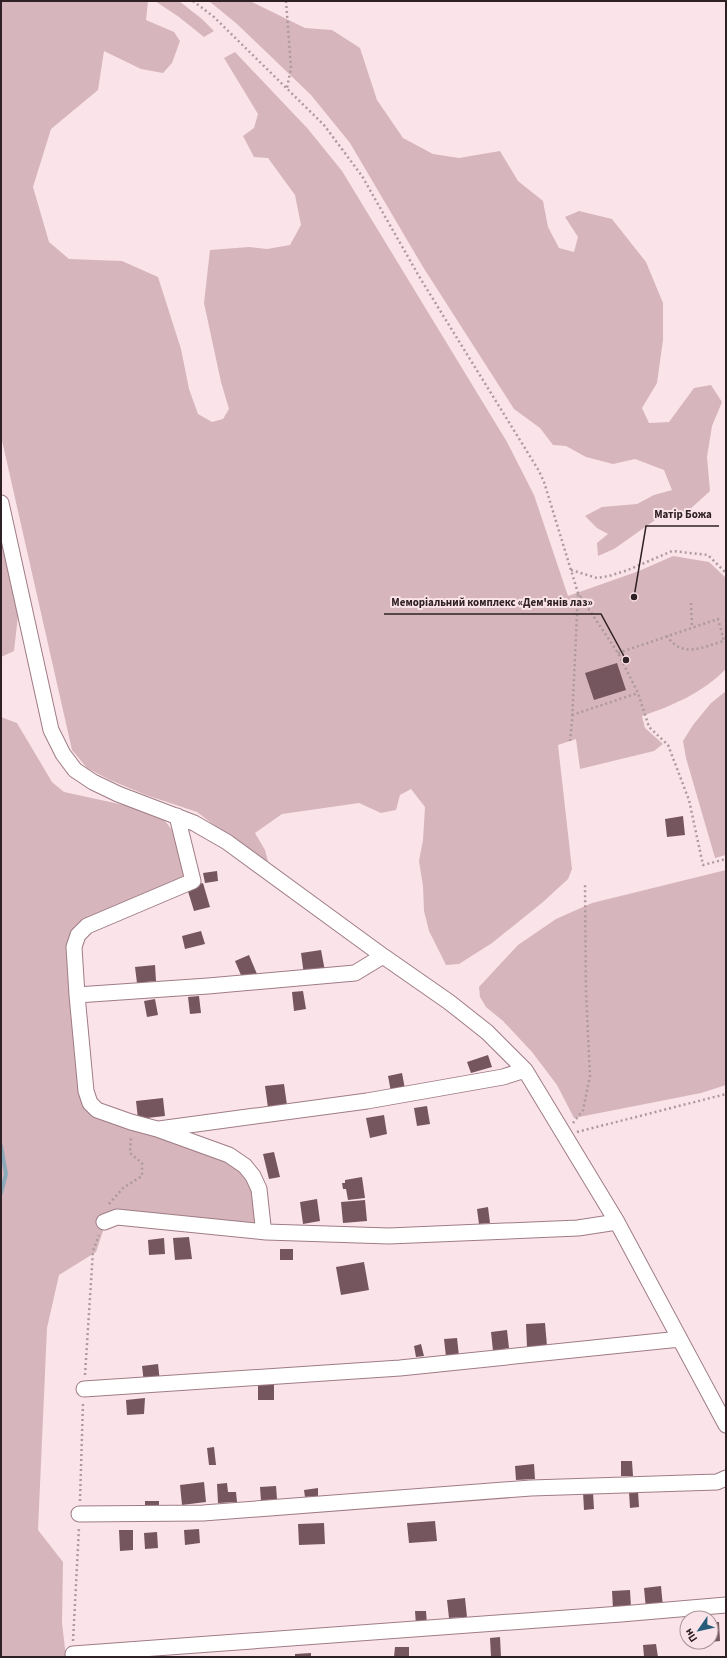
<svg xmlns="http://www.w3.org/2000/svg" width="727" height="1658" font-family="'Source Sans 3',sans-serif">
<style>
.green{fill:#d6b5bd}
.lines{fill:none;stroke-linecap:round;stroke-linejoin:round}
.stream{stroke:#8daabb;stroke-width:4}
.building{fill:#76565e}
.street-casing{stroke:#9f7c85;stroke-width:17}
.path{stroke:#ad999e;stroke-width:2.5;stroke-dasharray:2 3;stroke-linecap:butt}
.street{stroke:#fff;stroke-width:15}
.leader{fill:none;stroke:#2e2024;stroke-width:1.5}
.callout-dot{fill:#2e2024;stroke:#fbe4e9;stroke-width:1.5}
.callout-label{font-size:11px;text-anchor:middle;font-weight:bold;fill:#2e2024;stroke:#fbe4e9;stroke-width:4;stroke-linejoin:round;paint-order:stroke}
</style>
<rect width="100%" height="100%" fill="#fbe4e9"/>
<path class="green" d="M1,1H148L146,20L174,32L180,41L172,63L163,73L141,69L104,51L98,90L51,129L33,187L49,242L69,259L122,261L158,277L181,349L189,389L198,414L212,422L223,419L229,409L221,382L204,303L210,250L249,247L267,249L290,245L301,225L295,195L268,158L254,157L243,136L254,128L258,114L224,58L235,52L308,129L342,171L507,442L534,495L568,596L639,571L673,556L709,562L726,578V669C702,693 674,705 642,716L645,728L663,744L654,751L580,769L576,739L558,745L572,869L568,879L543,902L492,943L459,964L446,965L429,931L424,911L423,886L419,861L423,840L425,807L411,789L400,795L396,810L381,813L359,803L282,814L255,833L265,850L268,861L262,862L197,812L146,795L110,780L87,768L72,750L1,436Z
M155,1H179L202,19L214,31L204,37L179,17Z
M209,1H250L305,28L332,30L360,48L377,100L403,138L433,154L459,158L500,151L518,181L543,201L548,227L559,248L574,252L578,237L565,217L579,211L612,219L646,262L663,303V340L657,383L642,408L649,423L669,422L694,388L711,385L722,402L712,426L707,457L710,491L688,511L658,518L614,549L598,556L597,543L608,534L597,528L585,516L602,507L637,504L654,495L672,490L664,470L635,459L613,464L586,457L566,446L553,445L540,428L514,409L423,267L350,143L311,95L237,24Z
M1,513L20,598L14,651L1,657Z
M726,691V855L715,858L686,758L683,741L693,725L711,703Z
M1,717L17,723L52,782L64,792L147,810L162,817L172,830L186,882L72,940L83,1099L227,1158L245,1171L257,1193L261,1236L114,1221L104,1228L96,1252L59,1275L47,1328L38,1530L63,1562L62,1623L66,1657H1Z
M726,870V1085L701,1093L574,1118L557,1085L532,1052L503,1021L486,1007L480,997L479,987L518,945L556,919L592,903Z"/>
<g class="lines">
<path class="stream" d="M1,1146L6,1174L1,1193"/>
</g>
<path class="building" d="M617,663L626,690L594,700L585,673Z
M683,816L685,835L667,837L665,819Z
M217,871L218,881L205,883L203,873Z
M203,883L210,907L194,911L187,888Z
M201,931L205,944L185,949L182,936Z
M321,950L325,971L304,975L301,953Z
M249,955L257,974L243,980L235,961Z
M155,965L156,981L137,983L135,967Z
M303,991L306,1009L294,1011L292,992Z
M199,996L201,1013L190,1014L188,997Z
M155,999L158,1015L147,1017L144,1001Z
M488,1055L492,1067L471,1073L467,1062Z
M402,1073L405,1089L391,1092L388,1076Z
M284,1084L287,1105L268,1108L265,1086Z
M163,1098L165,1116L138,1119L136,1101Z
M427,1106L430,1124L417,1126L414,1108Z
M384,1115L387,1134L370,1138L366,1118Z
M274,1152L280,1177L269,1179L263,1154Z
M362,1177L365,1198L348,1200L346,1189H343L342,1183H345V1180Z
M317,1199L320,1221L303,1224L300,1202Z
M365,1200L367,1221L343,1223L341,1202Z
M488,1207L490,1223L479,1224L477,1209Z
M189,1237L192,1259L175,1260L173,1238Z
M164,1238L165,1254L149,1255L148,1240Z
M280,1249H293V1260H280Z
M364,1262L369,1290L341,1295L336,1267Z
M545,1323L547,1346L527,1347L526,1324Z
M507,1330L509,1348L493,1351L491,1332Z
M457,1338L459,1356L446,1357L444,1339Z
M421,1344L424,1356L416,1357L414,1346Z
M158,1364L160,1382L144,1383L142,1366Z
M258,1384H274V1400H258Z
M145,1398L144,1414L127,1415L126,1400Z
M214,1447L216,1465H209L207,1448Z
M621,1461H632L633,1476H621Z
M534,1464L535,1479L516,1480L515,1466Z
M204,1482L206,1502L182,1505L180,1485Z
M227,1483L228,1492H236L237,1502L218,1503L217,1484Z
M276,1486L277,1499L261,1501L260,1487Z
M318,1488V1496L305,1497L304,1490Z
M638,1491L639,1507L630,1508L629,1492Z
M583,1492H593L594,1509L584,1510Z
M145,1501H159V1508H145Z
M435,1521L437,1541L409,1543L407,1523Z
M324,1523L325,1544L299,1545L298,1524Z
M199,1529L200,1543L185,1545L184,1530Z
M119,1530H133V1550L120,1551Z
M157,1532L158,1548L145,1549L144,1533Z
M661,1586L663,1607L646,1609L644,1588Z
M630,1590L631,1608L613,1609L612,1591Z
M465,1598L467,1617L449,1618L447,1600Z
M415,1611H426L427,1624L416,1625Z
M711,1622H719L720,1641L711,1642Z
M500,1637L501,1657H491L490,1638Z
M656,1644L658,1657H644L643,1645Z
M395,1647H409V1657H394Z
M311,1653V1657H295V1654Z"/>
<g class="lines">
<defs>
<path id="street" d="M1,503L51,730L63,754L75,770L93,782L118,794L194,823L227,842L383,956L449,1002L487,1032L525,1070L617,1222L726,1425
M177,816L193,881L87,926L78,935L74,947L77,995L86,1091L90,1103L97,1110L131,1122L157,1129L229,1155L245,1166L253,1176L259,1189L263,1226L266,1232
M77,995L208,986L355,973L383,956
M159,1129L367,1101L503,1077L525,1070
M104,1222L117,1217L266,1232L389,1236L578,1228L617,1222
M84,1389L400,1368L680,1339
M79,1514L203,1513L531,1488L717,1482L726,1478
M73,1654L621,1614L726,1605"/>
</defs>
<use href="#street" class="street-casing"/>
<path class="path" d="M193,1L214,17L324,125L362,176L420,278L539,471L544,482L578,593L618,653L638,693L649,727L668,745L689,800L703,865L726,859
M286,1L291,68L287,88
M571,570L597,578L609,576L628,570L672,551L708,555L726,573
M691,603L692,627
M618,653L718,619L724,641C702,647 683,659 667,636
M572,715L638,693
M570,741L572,721L578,593
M573,1123L583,1110L590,1076L586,993L585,885
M577,1132L726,1094
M109,1204L123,1188L142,1176V1163L130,1153L131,1136
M85,1375L93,1251L99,1235
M80,1501L83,1402
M73,1641L79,1528"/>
<use href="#street" class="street"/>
</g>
<path class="leader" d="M634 597L646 526H719M626 660L601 614H384"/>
<g class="callout-dot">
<circle cx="634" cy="597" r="4"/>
<circle cx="626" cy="660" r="4"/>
</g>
<g class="callout-label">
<text x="683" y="518">Матір Божа</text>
<text x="492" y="606">Меморіальний комплекс «Дем'янів лаз»</text>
</g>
<rect width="727" height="1658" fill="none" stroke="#2e2024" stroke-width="4"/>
<g transform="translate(699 1630) rotate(236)"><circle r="19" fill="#fbe4e9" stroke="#a9969a"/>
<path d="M0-3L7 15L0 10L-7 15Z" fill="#275d78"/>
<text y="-6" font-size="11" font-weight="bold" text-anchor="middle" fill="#2e2024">Пн</text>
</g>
</svg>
